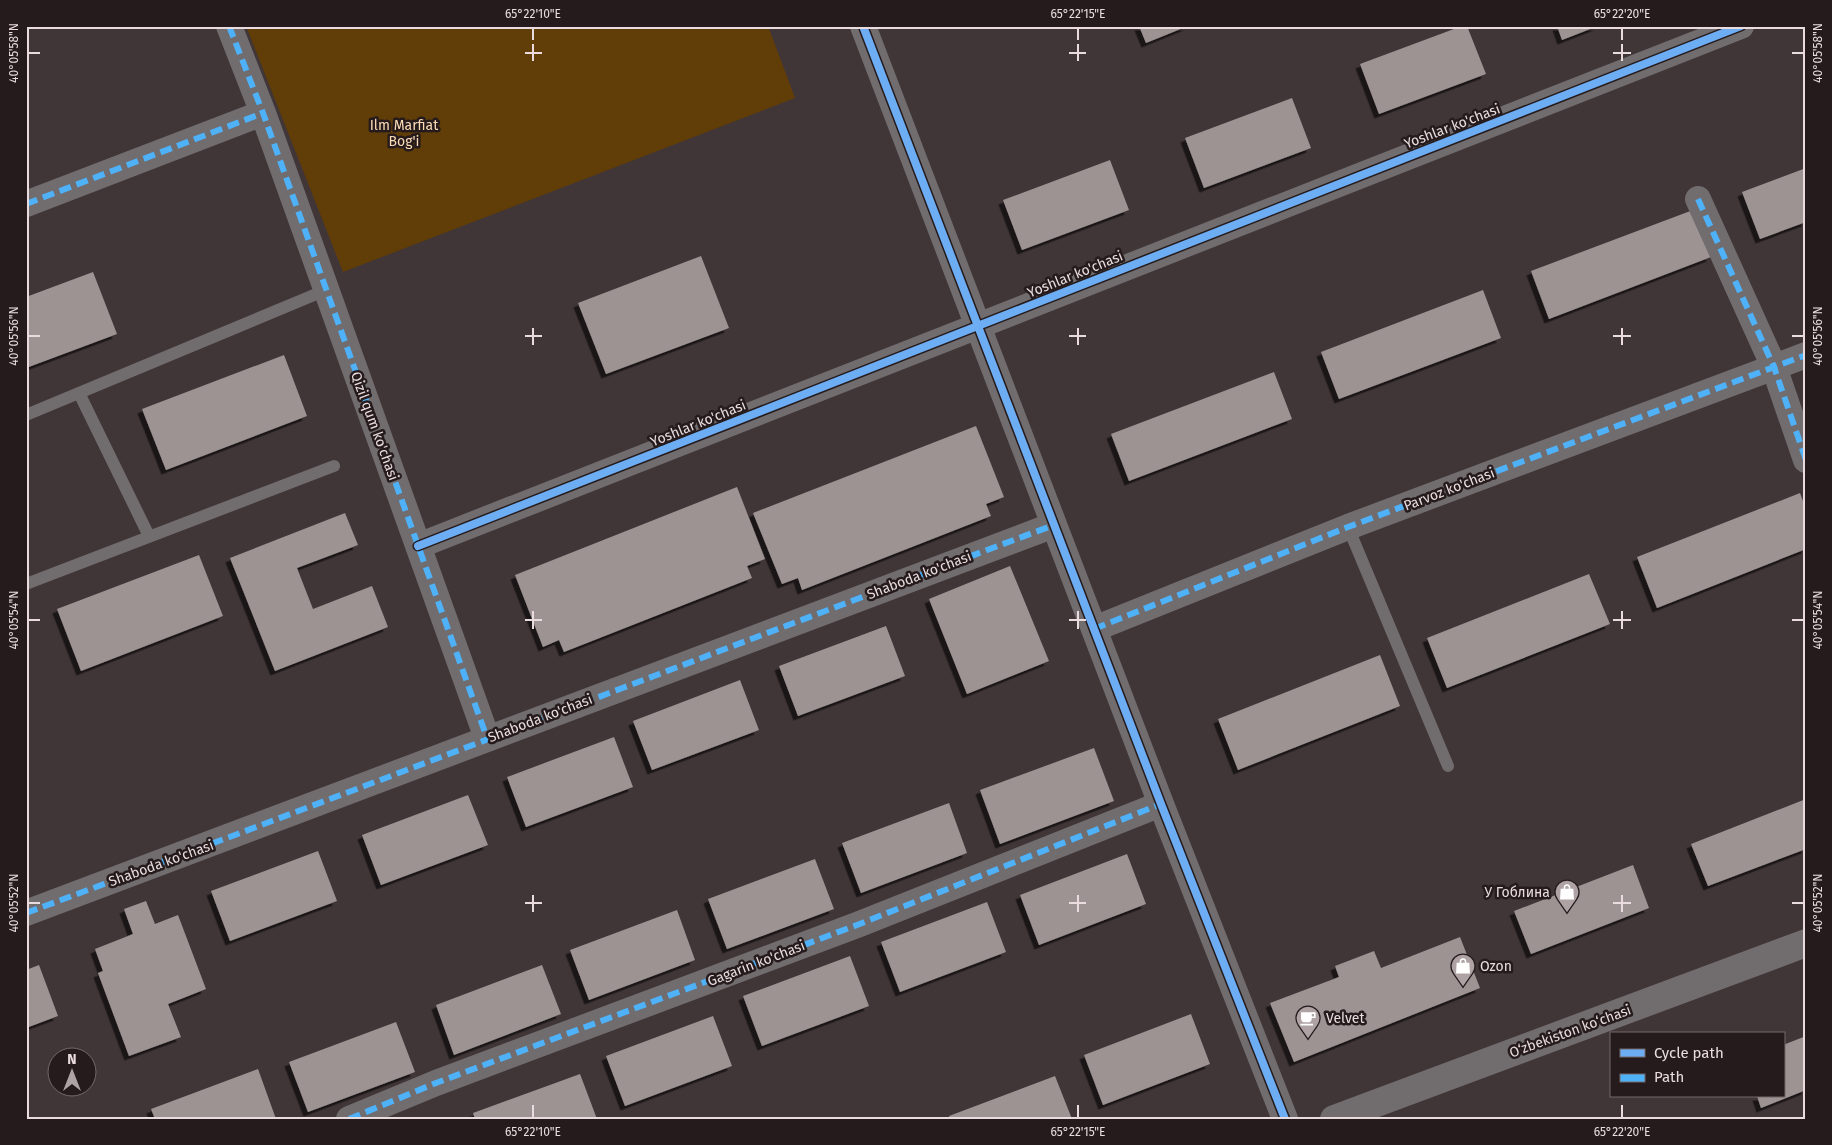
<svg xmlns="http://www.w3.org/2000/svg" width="1832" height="1145" font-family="'Fira Sans',sans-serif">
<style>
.green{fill:#613e07}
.building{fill:#9e9393;filter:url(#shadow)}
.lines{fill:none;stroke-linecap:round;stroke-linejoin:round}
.service{stroke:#716c6e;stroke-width:12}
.minor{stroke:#716c6e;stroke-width:26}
.tertiary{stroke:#716c6e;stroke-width:28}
.quiet{stroke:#4fb1f8;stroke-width:6;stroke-dasharray:12 6;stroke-linecap:butt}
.cycleway-casing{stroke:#251b1d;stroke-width:11}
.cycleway{stroke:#6dadf4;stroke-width:8}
.ticks{fill:none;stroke:#eadcde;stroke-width:2}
.labels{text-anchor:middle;stroke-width:5;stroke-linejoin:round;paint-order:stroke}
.park-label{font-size:14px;fill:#fadab5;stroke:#251b1d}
.street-label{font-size:14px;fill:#eadcde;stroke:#251b1d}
.poi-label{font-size:14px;fill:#eadcde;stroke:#251b1d;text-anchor:start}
.neatline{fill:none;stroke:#eadcde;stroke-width:2}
.ticks-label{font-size:12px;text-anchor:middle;fill:#eadcde}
</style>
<defs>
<filter id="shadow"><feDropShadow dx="-4.5" dy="4.5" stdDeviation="0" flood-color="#0009"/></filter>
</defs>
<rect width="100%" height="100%" fill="#403537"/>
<path class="green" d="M246,26H768L795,98L343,272Z"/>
<path class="building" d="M1139,26H1188L1146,43Z
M1462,26H1467L1486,74L1379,114L1360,64Z
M1557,26H1598L1562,40Z
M1292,98L1311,148L1204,188L1185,138Z
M1110,160L1129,210L1022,250L1003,200Z
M1806,168V222L1760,239L1742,192Z
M1693,210L1711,257L1549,319L1531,271Z
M701,256L729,328L606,374L578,303Z
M93,272L117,334L26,368V297Z
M1483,290L1501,338L1339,399L1321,352Z
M284,355L307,416L166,470L142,409Z
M1274,372L1292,419L1129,481L1111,434Z
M976,426L1004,497L986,504L991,516L802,590L798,578L782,584L753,513Z
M737,487L765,559L747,566L752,578L564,652L559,640L543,647L515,575Z
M1800,493L1806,509V549L1657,608L1637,557Z
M345,513L358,545L297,568L313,609L372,586L388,627L275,671L230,558Z
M199,555L223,616L81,671L57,609Z
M1010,566L1049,661L967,694L929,599Z
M1589,574L1610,624L1447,688L1427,638Z
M886,626L905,676L798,716L779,666Z
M1380,655L1400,706L1238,770L1218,719Z
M740,680L759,730L652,770L633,721Z
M614,737L633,787L526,827L507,777Z
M1094,748L1114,801L1000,844L980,790Z
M468,795L488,845L381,885L362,835Z
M1806,799V849L1708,886L1691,844Z
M949,803L967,853L861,893L842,843Z
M318,851L337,901L230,941L211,891Z
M1127,854L1146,904L1039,945L1020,895Z
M815,859L834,909L727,949L708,899Z
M1633,865L1649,908L1531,954L1514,911Z
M146,901L155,924L178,915L206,989L168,1004L181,1037L129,1056L98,973L103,971L95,949L133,934L124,909Z
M987,902L1006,952L900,992L881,942Z
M677,910L695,960L589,1000L570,950Z
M1460,937L1480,988L1294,1062L1270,1003L1339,977L1335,966L1374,951L1381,968Z
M850,956L869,1006L762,1046L743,996Z
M39,965L58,1016L26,1028V970Z
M542,965L561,1014L454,1055L436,1005Z
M1191,1014L1210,1064L1103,1105L1084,1055Z
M713,1016L732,1066L625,1106L606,1056Z
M396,1022L415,1072L308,1112L289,1062Z
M1806,1036V1090L1761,1108L1757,1096H1783V1045Z
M258,1069L276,1119H155L151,1109Z
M580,1074L597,1119H475L473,1113Z
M1055,1076L1072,1119H950L949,1116Z"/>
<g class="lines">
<path class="service" d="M79,393L149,536
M26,415L326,290
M1348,527L1448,766
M26,584L334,466"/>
<path class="minor" d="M229,26L263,113L487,738
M863,26L1161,804L1285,1119
M1698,199L1774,367L1806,460
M26,204L263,113
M418,546L1741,26
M1094,629L1348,527L1806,355
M26,913C369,786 711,653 1054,525
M349,1119L436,1083L857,925L1161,804"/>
<path class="tertiary" d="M1334,1119L1806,943"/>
<path class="quiet" d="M229,26L263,113L487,738
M1698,199L1774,367L1806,460
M26,204L263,113
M1094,629L1348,527L1806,355
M26,913C369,786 711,653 1054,525
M349,1119L436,1083L857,925L1161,804"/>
<defs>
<path id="cycleway" d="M863,26L1161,804L1285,1119
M418,546L1741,26"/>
</defs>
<use href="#cycleway" class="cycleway-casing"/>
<use href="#cycleway" class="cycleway"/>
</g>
<path class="ticks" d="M533,28V40M1078,28V40M1622,28V40M533,44V61M1078,44V61M1622,44V61M28,53H40M525,53H542M1069,53H1086M1613,53H1631M1792,53H1804M533,328V345M1078,328V345M1622,328V345M28,336H40M525,336H542M1069,336H1086M1613,336H1631M1792,336H1804M533,611V629M1078,611V629M1622,611V629M28,620H40M525,620H542M1069,620H1086M1613,620H1631M1792,620H1804M533,895V912M1078,895V912M1622,895V912M28,903H40M525,903H542M1069,903H1086M1613,903H1631M1792,903H1804M533,1105V1118M1078,1105V1118M1622,1105V1118"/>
<defs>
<symbol id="shop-pin" viewBox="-11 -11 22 30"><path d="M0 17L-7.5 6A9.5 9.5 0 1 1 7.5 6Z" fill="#aea2a4" stroke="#251b1d"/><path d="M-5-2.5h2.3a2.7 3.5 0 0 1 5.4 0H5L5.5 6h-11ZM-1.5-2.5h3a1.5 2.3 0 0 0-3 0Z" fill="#fff"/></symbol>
<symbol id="cafe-pin" viewBox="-11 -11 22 30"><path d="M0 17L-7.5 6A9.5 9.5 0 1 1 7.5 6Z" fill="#aea2a4" stroke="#251b1d"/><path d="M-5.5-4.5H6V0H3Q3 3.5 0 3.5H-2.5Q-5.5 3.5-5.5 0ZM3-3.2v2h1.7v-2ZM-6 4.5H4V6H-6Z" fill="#fff"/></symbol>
</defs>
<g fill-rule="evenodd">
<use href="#shop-pin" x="1553" y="878" width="28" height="38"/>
<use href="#shop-pin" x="1449" y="952" width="28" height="38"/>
<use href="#cafe-pin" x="1294" y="1004" width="28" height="38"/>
</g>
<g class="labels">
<g class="park-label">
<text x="404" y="130">Ilm Marfiat<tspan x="404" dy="16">Bog'i</tspan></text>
</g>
<g class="street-label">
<text transform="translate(1452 126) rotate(-21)" y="5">Yoshlar ko'chasi</text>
<text transform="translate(1075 274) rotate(-22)" y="5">Yoshlar ko'chasi</text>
<text transform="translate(698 423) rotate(-22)" y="5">Yoshlar ko'chasi</text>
<text transform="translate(375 426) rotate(70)" y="5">Qizil qum ko'chasi</text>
<text transform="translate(1449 489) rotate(-21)" y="5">Parvoz ko'chasi</text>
<text transform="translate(919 575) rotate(-21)" y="5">Shaboda ko'chasi</text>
<text transform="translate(540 718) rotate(-21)" y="5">Shaboda ko'chasi</text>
<text transform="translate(161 863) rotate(-20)" y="5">Shaboda ko'chasi</text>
<text transform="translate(756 963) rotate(-21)" y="5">Gagarin ko'chasi</text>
<text transform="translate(1570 1031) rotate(-20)" y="5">O‘zbekiston ko‘chasi</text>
</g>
<g class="poi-label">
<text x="1550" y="897" text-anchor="end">У Гоблина</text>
<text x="1480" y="971">Ozon</text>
<text x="1326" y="1023">Velvet</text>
</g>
</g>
<rect width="1832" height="1145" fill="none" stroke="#251b1d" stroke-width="55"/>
<rect x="1610" y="1032" width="175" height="65" fill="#251b1d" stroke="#74686a"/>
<rect x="1620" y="1049" width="25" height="8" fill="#6dadf4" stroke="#74686a"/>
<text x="1654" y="1058" font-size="15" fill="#eadcde">Cycle path</text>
<rect x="1620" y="1074" width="25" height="8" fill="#4fb1f8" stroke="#74686a"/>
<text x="1654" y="1082" font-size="15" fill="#eadcde">Path</text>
<g transform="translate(72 1072)"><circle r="24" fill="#251b1d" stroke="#74686a"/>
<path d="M0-4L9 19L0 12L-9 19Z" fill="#aea2a4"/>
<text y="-8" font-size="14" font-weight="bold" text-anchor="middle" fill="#eadcde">N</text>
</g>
<rect x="28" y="28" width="1776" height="1090" class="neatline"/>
<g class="ticks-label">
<text x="533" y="18">65°22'10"E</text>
<text x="1078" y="18">65°22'15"E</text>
<text x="1622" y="18">65°22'20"E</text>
<text transform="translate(14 53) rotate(-90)" y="4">40°05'58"N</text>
<text transform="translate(1818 53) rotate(-90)" y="4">40°05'58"N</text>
<text transform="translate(14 336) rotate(-90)" y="4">40°05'56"N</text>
<text transform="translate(1818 336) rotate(-90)" y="4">40°05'56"N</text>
<text transform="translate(14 620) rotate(-90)" y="4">40°05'54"N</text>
<text transform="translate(1818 620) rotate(-90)" y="4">40°05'54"N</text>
<text transform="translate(14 903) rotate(-90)" y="4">40°05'52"N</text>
<text transform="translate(1818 903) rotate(-90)" y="4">40°05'52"N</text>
<text x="533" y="1136">65°22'10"E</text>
<text x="1078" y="1136">65°22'15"E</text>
<text x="1622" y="1136">65°22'20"E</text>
</g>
</svg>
